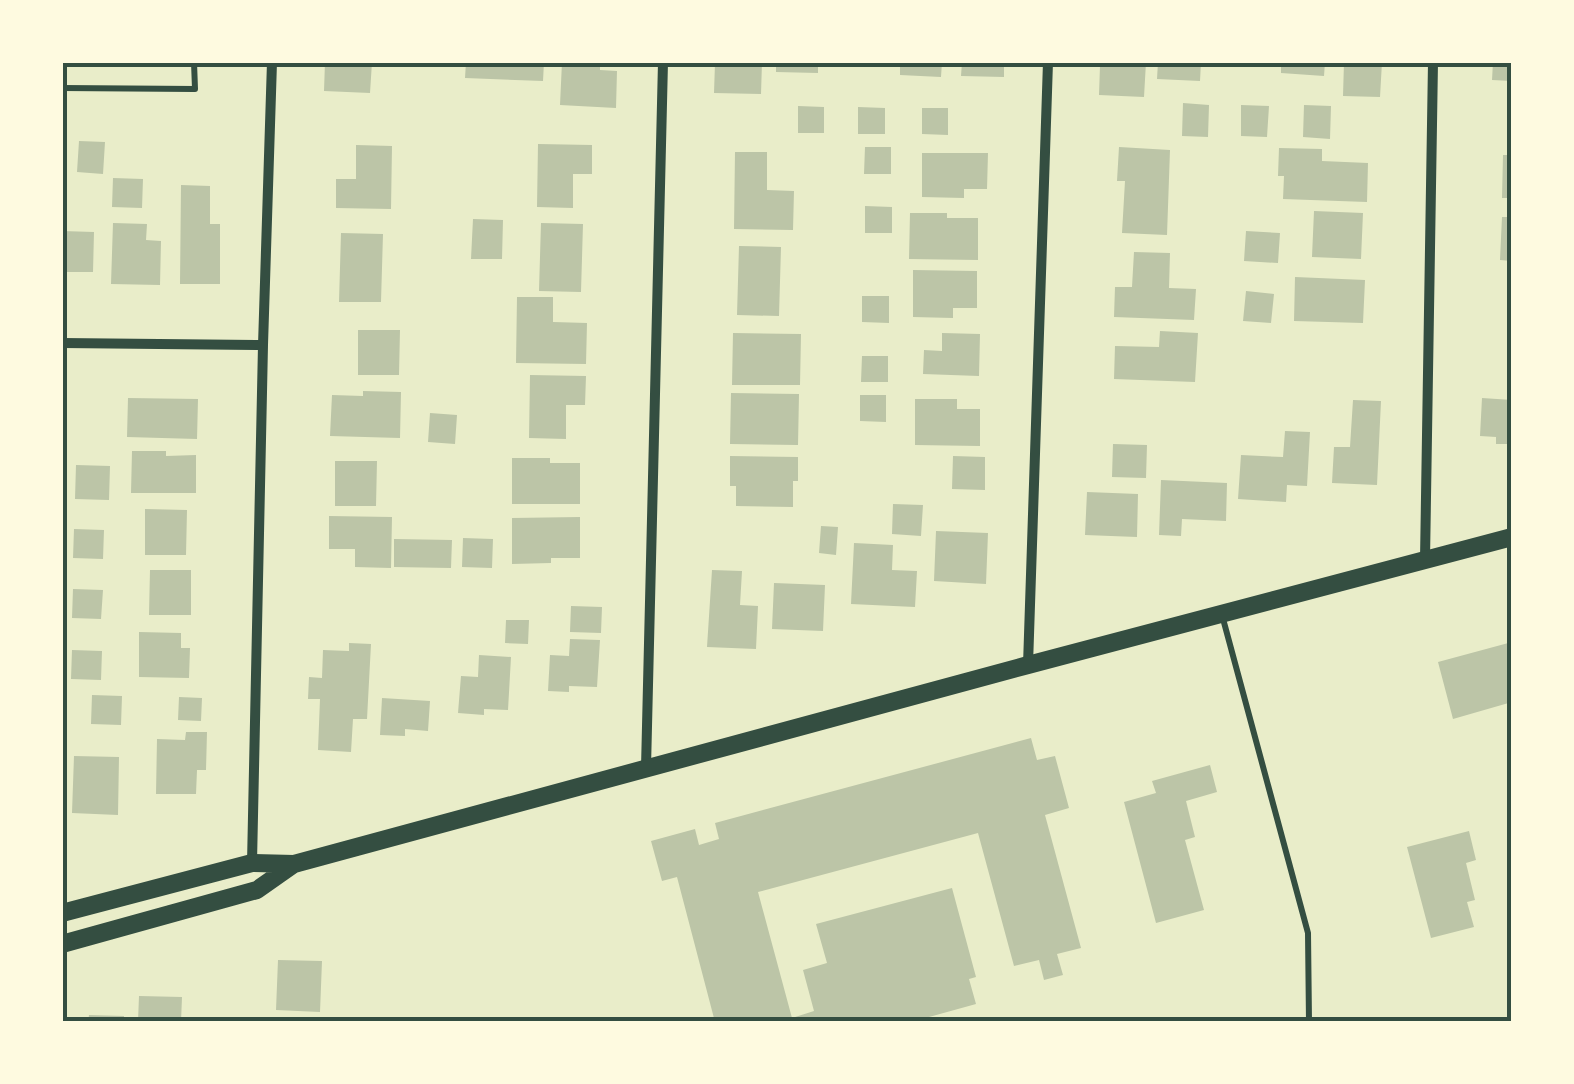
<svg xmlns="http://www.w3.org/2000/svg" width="1574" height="1084" font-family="Montserrat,sans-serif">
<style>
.building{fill:#bcc5a7}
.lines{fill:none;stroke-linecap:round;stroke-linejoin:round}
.service{stroke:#344e41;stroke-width:6}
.minor{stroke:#344e41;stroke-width:10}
.secondary{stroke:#344e41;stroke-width:18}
.neatline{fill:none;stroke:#344e41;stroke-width:4}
</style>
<rect width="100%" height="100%" fill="#e9edc9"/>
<path class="building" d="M325,62H372L370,93L324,91Z
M466,62H544L543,81L465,78Z
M562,62H600V70L617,71L616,108L560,105Z
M762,62L761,94L714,93L715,63Z
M776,62H818V73L776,72Z
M900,62H942L941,77L900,75Z
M962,62H1004V77L961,76Z
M1109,62H1146L1144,97L1099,95L1100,66H1109Z
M1158,62H1201L1200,81L1157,79Z
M1281,62H1325L1324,76L1281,73Z
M1344,62H1382L1380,97L1343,96Z
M1493,62H1512V81L1492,80Z
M1183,103L1209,105L1208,137L1182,136Z
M1241,105L1269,106L1267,137L1241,136Z
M1304,105L1331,106L1330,139L1303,137Z
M798,106L824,107V133H798Z
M858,107L885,108V134H858Z
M922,108H948V135L922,134Z
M79,141L105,142L103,174L77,172Z
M538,144L592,145V174H573V208L537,207Z
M356,145L392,146L391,209L336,208V179H356Z
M865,147H891V174H864Z
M1119,147L1170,150L1167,235L1122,233L1125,181H1117Z
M1279,148L1322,149V161L1368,163L1367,202L1283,199L1284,176H1278Z
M735,152H767V190L794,191L793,230L734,229Z
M922,153H988L987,189H964V198L922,197Z
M1503,155H1512V198H1502Z
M113,178L143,179L142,208L112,207Z
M181,185L210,186V224H220V284H180Z
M865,206L892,207V233H865Z
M1314,211L1363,213L1361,259L1312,257Z
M910,213H947V218H978V260L909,259Z
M1502,217H1512V261L1500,260Z
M473,219L503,220L502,259H471Z
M113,223L147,224L146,240L161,241L160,285L111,284Z
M541,223L583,224L581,292L539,291Z
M62,231L94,232L93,272H62Z
M1246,231L1280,233L1278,263L1244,261Z
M341,233L383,234L381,302H339Z
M739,246L781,247L779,316L737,315Z
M1134,252L1170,253L1169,288L1196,289L1194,320L1114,317L1115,287H1132Z
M913,270L977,271V308H953V318L913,317Z
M1295,277L1365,280L1363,323L1294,321Z
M1246,291L1274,294L1271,323L1243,321Z
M862,296H889V323L862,322Z
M517,297H553V322L587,323L586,364L516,363Z
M358,330H400L399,375H358Z
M1160,331L1198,333L1195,382L1114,379L1115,346L1159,347Z
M733,333L801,334L800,385H732Z
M942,333L980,334L979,376L923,374L924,350L942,351Z
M1508,348H1512V373H1507Z
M862,356H888V382H861Z
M530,375L586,376L585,405H566V439L529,438Z
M363,391L401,392L400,438L330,436L332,395L363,396Z
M731,393L799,394L798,445L730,444Z
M860,395H886V422L860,421Z
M128,398L198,399L197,439L127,437Z
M1482,398L1512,400V444H1496V437L1480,436Z
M915,399H957V409H980V446L915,445Z
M1353,400L1381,401L1377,485L1332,483L1334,447H1350Z
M430,413L457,415L455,444L428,442Z
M1285,431L1310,432L1307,486L1287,485L1286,502L1238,499L1241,455L1283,457Z
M1113,444L1147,445L1146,478L1112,477Z
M132,451H166V456L196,455V493H131Z
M730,456L798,457V481H793V507L736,506V486H730Z
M953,456L985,457V490L952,489Z
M512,458H550V463H580V504H512Z
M335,461H377L376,506H335Z
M76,465L110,466L109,500L75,499Z
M1161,480L1227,483L1226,521L1182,519L1181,536L1159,535Z
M1087,492L1138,494L1137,537L1085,535Z
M893,504L923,505L921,536L892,534Z
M145,509L187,510L186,555H145Z
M329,516L392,517L391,568L355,567V549H329Z
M580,517V558H551V563L512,564V518Z
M821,526L838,527L836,555L819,553Z
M74,529L104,530L103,559L73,558Z
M936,531L988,533L986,584L934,581Z
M463,538L493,539L492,568L462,567Z
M394,539L452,540L451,568L394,567Z
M854,543L893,545L892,570L917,571L915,607L851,604Z
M150,570H191V615H149Z
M712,570L742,571L740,605L758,606L756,649L707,647Z
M774,583L825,585L823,631L772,629Z
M73,589L103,590L101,619L72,618Z
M571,606L602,607L601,633L570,632Z
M506,620H529L528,644L505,643Z
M139,632L181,633V648H190L189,678L139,677Z
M570,639L600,640L597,687L569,686V692L548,691L550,655L569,656Z
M1512,642V702L1453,719L1438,662Z
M349,643L371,644L367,719H353L351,752L318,750L320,699H308L309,677L322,678L323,650L349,651Z
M72,650L102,651L101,680L71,679Z
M479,655L511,657L508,710L484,709V715L458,713L461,676L478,677Z
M92,695L122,696L121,725L91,724Z
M179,697L202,698L201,721L178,720Z
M382,698L430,701L428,731L405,729V736L380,735Z
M186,732H207L206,770H197L196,794H156L157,739L185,740Z
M1031,738L1037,760L1055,756L1069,808L1045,815L1081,948L1057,954L1063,975L1044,980L1039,960L1014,966L978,833L758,892L792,1018L814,1011L803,970L827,963L816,924L952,888L976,977L969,979L976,1004L911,1022H715L677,877L662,881L651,841L695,829L699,845L719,839L715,823Z
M74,756L119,757L118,815L72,813Z
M1210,765L1217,792L1186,801L1195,837L1185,840L1204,910L1156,923L1124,802L1156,793L1152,781Z
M1469,831L1476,860L1466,863L1475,900L1467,902L1474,927L1431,938L1407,847Z
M278,960L322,961L320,1012L276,1010Z
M139,996L182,997L181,1022H138Z
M89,1015L124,1016V1022H88Z"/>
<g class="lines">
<path class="service" d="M62,88L195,89L194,62
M1222,615L1308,933L1309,1022"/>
<path class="minor" d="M62,343L263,345
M1425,560L1433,62
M1028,665L1048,62
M646,768L663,62
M252,863L263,345L272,62"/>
<path class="secondary" d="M62,913L252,863L294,864L1028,665L1512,537
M62,944L257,890L294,864"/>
</g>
<rect width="1574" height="1084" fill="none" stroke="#fefae0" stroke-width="130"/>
<rect x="65" y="65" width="1444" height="954" class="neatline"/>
</svg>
